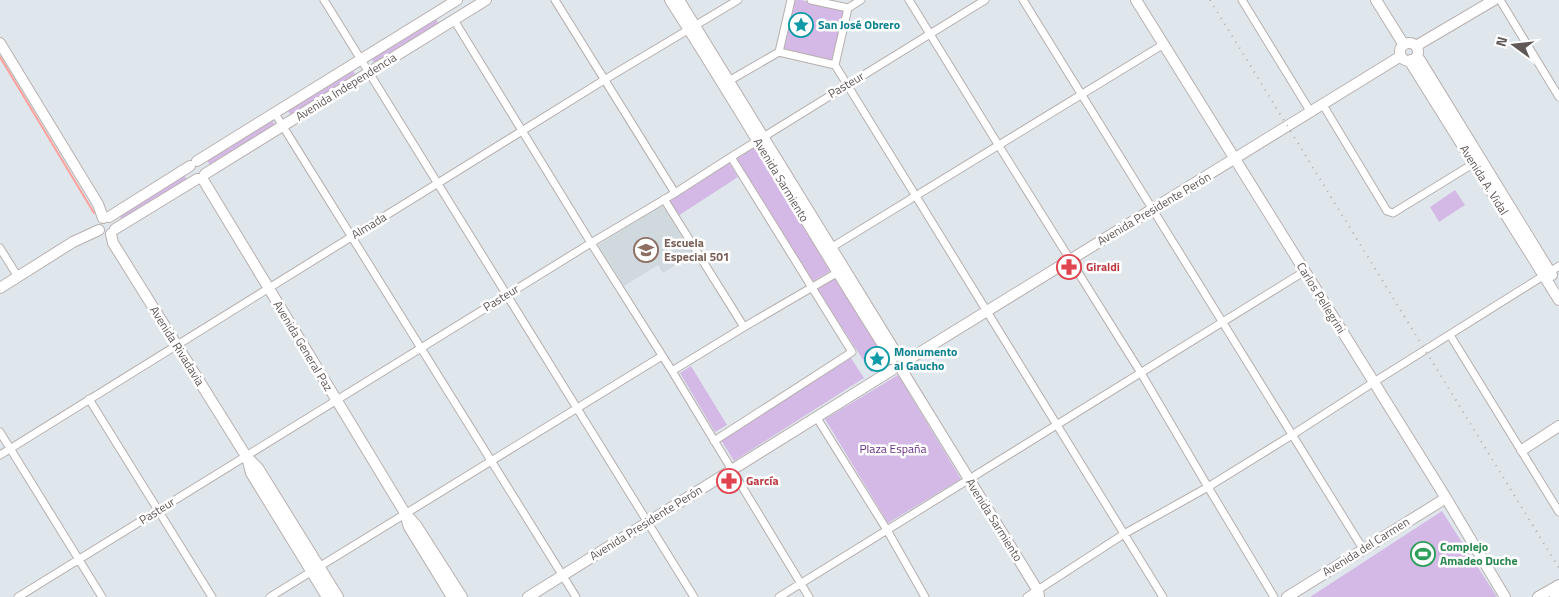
<svg xmlns="http://www.w3.org/2000/svg" width="1559" height="597" font-family="'Titillium Web',sans-serif">
<style>
.education{fill:#d0d9de}
.green{fill:#d4b9e6}
.lines{fill:none;stroke-linecap:round;stroke-linejoin:round}
.stream{stroke:#ffa09c;stroke-width:2}
.street-casing{stroke:#b6afad;stroke-width:9}
.secondary-casing{stroke:#b8b0af;stroke-width:12}
.street{stroke:#fff;stroke-width:7}
.secondary{stroke:#fff;stroke-width:10}
.rail{stroke:#b1afaf;stroke-width:2;stroke-dasharray:1 6;stroke-linecap:butt}
.labels{text-anchor:middle;stroke-width:5;stroke-linejoin:round;paint-order:stroke}
.culture-label{font-size:12px;font-weight:bold;fill:#0d838f;stroke:#fff;text-anchor:start}
.street-label{font-size:12px;fill:#615958;stroke:#fff}
.education-label{font-size:12px;font-weight:bold;fill:#785e54;stroke:#fff;text-anchor:start}
.health-label{font-size:12px;font-weight:bold;fill:#be3a42;stroke:#fff;text-anchor:start}
.park-label{font-size:12px;fill:#693187;stroke:#fff}
.leisure-label{font-size:12px;font-weight:bold;fill:#27864d;stroke:#fff;text-anchor:start}
</style>
<rect width="100%" height="100%" fill="#dfe7ec"/>
<path class="education" d="M662,205L693,254L663,273L658,265L624,286L598,245Z"/>
<path class="green" d="M794,0H801L842,10L844,14L832,59L830,61L785,51L783,48Z
M436,19L439,24L375,63L371,59Z
M353,71L356,76L291,116L288,111Z
M272,120L275,125L210,165L207,160Z
M755,147L830,271L812,282L736,159Z
M728,161L738,177L678,216L668,200Z
M184,175L187,180L122,220L119,215Z
M1455,190L1465,205L1439,222L1430,207Z
M836,277L890,360L871,372L817,289Z
M851,358L864,378L734,461L721,440Z
M691,366L727,425L715,432L680,373Z
M898,375L961,479L888,523L825,419Z
M1442,511L1497,597H1310Z"/>
<g class="lines">
<path class="stream" d="M0,57L94,213"/>
<defs>
<path id="street" d="M324,0L694,597
M555,0L675,193
M791,0L779,52L835,65
M811,0L848,8L835,65L1163,597
M909,0L999,146L1141,373L1208,487L1274,597
M1023,0L1363,549
M1242,0L1310,111
M1500,0L1559,97
M848,8L861,0
M454,20L591,243L672,371L809,597
M727,82L779,52
M1323,105L1387,211L1393,213L1476,162
M274,112L576,597
M664,199L744,327
M0,248L18,277
M829,249L1164,44
M1450,335L1559,512
M672,371L744,327L840,271
M89,399L212,597
M817,418L887,530L925,597
M0,432L102,597
M714,441L852,352L731,157
M0,455L604,80L738,0
M18,597L591,243L675,193L731,157L985,0
M270,597L662,356
M779,597L1305,271
M1027,597L1124,534L1208,487L1292,435L1374,382L1559,266"/>
<path id="secondary" d="M670,0C746,118 816,241 892,359
M679,0L898,356
M1136,0L1446,498L1505,597
M1376,0L1404,45
M0,43L98,204L103,218
M1400 52a9 9 0 1 1 18 0a9 9 0 1 1-18 0Z
M1416,46L1494,0
M1416,57L1420,60L1552,275
M1411,60L1412,65L1559,300
M197,161L457,0
M205,174L486,0
M202,178L405,513L416,525L462,597
M109,217L190,166
M115,229L197,179
M111,234L113,243L246,456L258,468L338,597
M0,288L73,242L99,230
M906,361L1401,56
M903,372L1038,591L1039,597
M1522,450L1559,426
M247,457L251,473L327,597
M405,514L409,527L452,597
M528,597L892,370
M1287,597L1446,498
M1538,597L1559,585
M1555,597L1559,594"/>
</defs>
<use href="#street" class="street-casing"/>
<use href="#secondary" class="secondary-casing"/>
<use href="#street" class="street"/>
<use href="#secondary" class="secondary"/>
<path class="rail" d="M1210,0L1559,568"/>
</g>
<defs>
<symbol id="sight-ring" viewBox="-11 -11 22 22"><circle r="9.5" fill="#fff" stroke="#0f9aa8" stroke-width="1.5"/><path d="M0-6L1.8-2.2L6-1.7L2.9 1.2L3.7 5.4L0 3.3L-3.7 5.4L-2.9 1.2L-6-1.7L-1.8-2.2Z" fill="#0f9aa8"/></symbol>
<symbol id="school-ring" viewBox="-11 -11 22 22"><circle r="9.5" fill="#fff" stroke="#8d6e63" stroke-width="1.5"/><path d="M0-5L7-2L0 1L-7-2ZM-4 1L0 2.5L4 1V4Q0 6-4 4Z" fill="#8d6e63"/></symbol>
<symbol id="pharmacy-ring" viewBox="-11 -11 22 22"><circle r="9.5" fill="#fff" stroke="#e0444e" stroke-width="1.5"/><path d="M-2-6h4v4h4v4h-4v4h-4v-4h-4v-4h4Z" fill="#e0444e"/></symbol>
<symbol id="stadium-ring" viewBox="-11 -11 22 22"><circle r="9.5" fill="#fff" stroke="#2e9e5b" stroke-width="1.5"/><path d="M0-5a6.5 5 0 1 0 0 10a6.5 5 0 1 0 0-10ZM-3.5-1.8h7v3.6h-7Z" fill="#2e9e5b"/></symbol>
</defs>
<g fill-rule="evenodd">
<use href="#sight-ring" x="787" y="11" width="28" height="28"/>
<use href="#school-ring" x="632" y="236" width="28" height="28"/>
<use href="#pharmacy-ring" x="1055" y="253" width="28" height="28"/>
<use href="#sight-ring" x="863" y="345" width="28" height="28"/>
<use href="#pharmacy-ring" x="715" y="467" width="28" height="28"/>
<use href="#stadium-ring" x="1409" y="540" width="28" height="28"/>
</g>
<g class="labels">
<g class="culture-label">
<text x="818" y="29">San José Obrero</text>
<text x="894" y="356">Monumento<tspan x="894" dy="14">al Gaucho</tspan></text>
</g>
<g class="street-label">
<text transform="translate(846 85) rotate(-31)" y="4">Pasteur</text>
<text transform="translate(346 87) rotate(-32)" y="4">Avenida Independencia</text>
<text transform="translate(781 180) rotate(59)" y="4">Avenida Sarmiento</text>
<text transform="translate(1484 180) rotate(58)" y="4">Avenida A. Vidal</text>
<text transform="translate(1154 209) rotate(-31)" y="4">Avenida Presidente Perón</text>
<text transform="translate(369 226) rotate(-32)" y="4">Almada</text>
<text transform="translate(501 298) rotate(-32)" y="4">Pasteur</text>
<text transform="translate(1321 298) rotate(58)" y="4">Carlos Pellegrini</text>
<text transform="translate(177 346) rotate(58)" y="4">Avenida Rivadavia</text>
<text transform="translate(303 346) rotate(59)" y="4">Avenida General Paz</text>
<text transform="translate(157 511) rotate(-32)" y="4">Pasteur</text>
<text transform="translate(994 520) rotate(58)" y="4">Avenida Sarmiento</text>
<text transform="translate(646 523) rotate(-32)" y="4">Avenida Presidente Perón</text>
<text transform="translate(1366 547) rotate(-32)" y="4">Avenida del Carmen</text>
</g>
<g class="education-label">
<text x="664" y="247">Escuela<tspan x="664" dy="14">Especial 501</tspan></text>
</g>
<g class="health-label">
<text x="1086" y="271">Giraldi</text>
<text x="746" y="485">García</text>
</g>
<g class="park-label">
<text x="893" y="453">Plaza España</text>
</g>
<g class="leisure-label">
<text x="1440" y="551">Complejo<tspan x="1440" dy="14">Amadeo Duche</tspan></text>
</g>
</g>
<g transform="translate(1514 45) rotate(285)" stroke="#ffffff" stroke-width="4" paint-order="stroke">
<path d="M0-4L9 19L0 12L-9 19Z" fill="#615958"/>
<text y="-8" font-size="14" font-weight="bold" text-anchor="middle" fill="#615958">N</text>
</g>
</svg>
